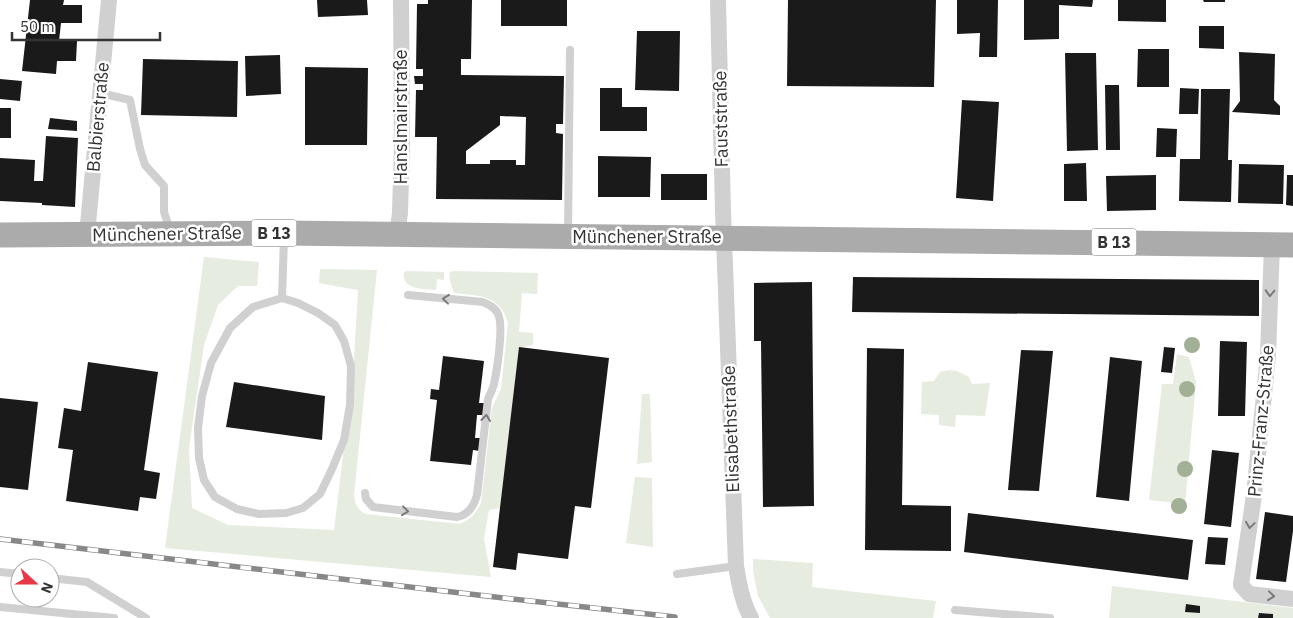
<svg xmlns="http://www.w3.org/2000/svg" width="1293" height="618" font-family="'IBM Plex Sans',sans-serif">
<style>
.green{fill:#e6ecdf}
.building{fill:#1a1a1a;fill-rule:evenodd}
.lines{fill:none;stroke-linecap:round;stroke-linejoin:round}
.service{stroke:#d0d0d0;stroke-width:8}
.minor{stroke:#d0d0d0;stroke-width:16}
.primary{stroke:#ababab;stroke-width:25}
.rail-casing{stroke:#888;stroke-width:5.5}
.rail{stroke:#fff;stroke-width:4;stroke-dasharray:11;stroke-linecap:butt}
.tree{fill:#a2b095}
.oneway{stroke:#7a7a7a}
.labels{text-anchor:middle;stroke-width:5;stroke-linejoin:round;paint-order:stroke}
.shield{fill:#fff;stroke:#707070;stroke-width:1}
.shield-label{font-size:16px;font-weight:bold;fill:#333}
.street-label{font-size:18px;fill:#333;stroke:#fff}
</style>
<rect width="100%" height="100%" fill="#fff"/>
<path class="green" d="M204,257L259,262L257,286H238L218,305L204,345L189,448L192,508L228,525L334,530L343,455L353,403L354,359L358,290L319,283L320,269L377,270L354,495C355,504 357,509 365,514L460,524C472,518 475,514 481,503L492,408L501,389L508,323C500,294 479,296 454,293C452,286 448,279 450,272L453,271L538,273L537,294L522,293L519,332L533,333V345L519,348L500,508L489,510L484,539L491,577L165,548Z
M407,271L444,272V280L437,279L436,290C424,289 401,290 404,272Z
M1177,354L1189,357L1196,382L1185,504L1149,500L1162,384H1173Z
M949,370L957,371L969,377L972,384L990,383L985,416L956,415L955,427L939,425V415L921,414L922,382L934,381L940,372Z
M642,394H650L652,462L637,464Z
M635,477L652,478L653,547L626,543Z
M753,559L813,563L812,587L936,601L933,618H770L758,596L753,571Z
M1112,586L1293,608V618H1109Z"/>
<path class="building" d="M30,0H64L63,5H82V23H61L59,41H77L76,61H57L56,74L22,71Z
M317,0H367L368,15L318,17Z
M428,0H472L471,59H461V75L564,76L563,124H556V133L563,134L562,200L436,199L437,137H415L416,90H423V84H415L414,76H423V69H416L417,4H428ZM500,116L526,117L525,165H516V160H490V164H466V151L500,125Z
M501,0H567V26H501Z
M788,0H936L934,87L787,86Z
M957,0H998L997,57H979L980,33L957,34Z
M1024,0H1093L1092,7L1059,5V39L1024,40Z
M1118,0H1166V22L1118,21Z
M1203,0H1225V2H1204Z
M1199,26H1224V49L1199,48Z
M637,31H680L679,91L635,90Z
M1138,49H1169V87H1137Z
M1239,52L1275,54L1274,100L1280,106V115L1232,112L1240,101Z
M1065,53H1096L1098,150L1067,151Z
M280,55L281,94L246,96L245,56Z
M143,59L238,61L237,117L141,115Z
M305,67L368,68L367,145H305Z
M0,79L22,81L20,101L0,99Z
M1105,85H1119L1120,150H1106Z
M600,88H622V107H647V131H600Z
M1180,88L1199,89L1198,114H1179Z
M1201,89H1230L1228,160H1232L1231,202L1179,201L1180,159H1200Z
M962,100L999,102L993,201L956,198Z
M0,108H11V138H0Z
M50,118L77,121V131L48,129Z
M1157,128L1177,129L1176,157H1156Z
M46,136L78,138L75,207L42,205V203L0,201V158L35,160L34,181H43Z
M598,156L651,157L650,197H598Z
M1086,163L1087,201H1064V164Z
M1239,164L1284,165L1283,204L1238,203Z
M661,174H707V200H661Z
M1156,175V210L1107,211L1106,176Z
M1287,175H1293V206L1286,205Z
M853,277L1259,280V316L852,312Z
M812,282L814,506L763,507L761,341H754V283Z
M1220,341L1247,342L1245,416H1218Z
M519,347L609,358L591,508L575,506L568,559L518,553L516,570L493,567Z
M1164,347L1175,348L1172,373L1161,372Z
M867,348L904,349L902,505L951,506V551L865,550Z
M1021,350L1053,351L1039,491L1008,490Z
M443,356L484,361L479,403H485L484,415H477L475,438H481L480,451L473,450L471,465L430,461L437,400L430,399L431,389L439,390Z
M1110,357L1142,361L1129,501L1096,497Z
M88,362L158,372L144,470L160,473L156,499L140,497L138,511L66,501L73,450L58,448L64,408L81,411Z
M234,382L325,396L322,440L226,427Z
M0,398L38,402L28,490L0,487Z
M1212,450L1239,453L1231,527L1204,524Z
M1265,512L1293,516V531L1286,582L1256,579Z
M968,513L1193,540L1188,580L964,552Z
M1208,537L1228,538L1225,565L1205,564Z
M1186,604L1200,606V613L1185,612Z
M1259,613L1273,614V618H1258Z"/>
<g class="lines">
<path class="service" d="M100,93L130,100L140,149L145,165L164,186V212L170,230
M568,233L570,50
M282,298L298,303L318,313L335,325L344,341L351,366L350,405L344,440L332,469L320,494L303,508L286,513L259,514L237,509L215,497L204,480L199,458L198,428L202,396L211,363L230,328L253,307Z
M282,298L284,237
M365,493L366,499L373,507L457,517C469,515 474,506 477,495L488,399C490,394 493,389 494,384C497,370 504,326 498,314C495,307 489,305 483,302L408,295
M0,572L20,574
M677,574L736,566
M50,578L87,582L146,618
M0,607L114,618
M955,610L1050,618"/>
<path class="minor" d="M718,0L723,211L736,566C739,583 742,602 751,618
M397,234L400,213L402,144L401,0
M87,235L109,0
M1272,245L1268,355L1254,495L1241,585L1249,594L1293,599"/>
<path class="primary" d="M0,235L284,233L1293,245"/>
<defs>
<path id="rail" d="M0,539L495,597L675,617"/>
</defs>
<use href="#rail" class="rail-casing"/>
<use href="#rail" class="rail"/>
</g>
<g class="tree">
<circle cx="1192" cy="345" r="8"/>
<circle cx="1187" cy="389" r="8"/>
<circle cx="1185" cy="469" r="8"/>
<circle cx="1179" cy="506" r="8"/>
</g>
<defs><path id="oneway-chevron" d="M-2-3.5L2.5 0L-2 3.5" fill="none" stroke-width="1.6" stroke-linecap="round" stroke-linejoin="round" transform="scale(1.25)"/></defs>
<g class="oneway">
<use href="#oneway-chevron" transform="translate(1270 293) rotate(92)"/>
<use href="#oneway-chevron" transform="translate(446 299) rotate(-174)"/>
<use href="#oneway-chevron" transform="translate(486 418) rotate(-83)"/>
<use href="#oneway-chevron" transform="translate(405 511) rotate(7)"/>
<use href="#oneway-chevron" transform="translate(1250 525) rotate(98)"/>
<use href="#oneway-chevron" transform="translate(1271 596) rotate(6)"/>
</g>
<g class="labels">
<g class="shield">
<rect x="251.5" y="219.5" width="45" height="27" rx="4"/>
<rect x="1091.5" y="228.5" width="45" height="27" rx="4"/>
</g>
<g class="shield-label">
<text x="274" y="239">B 13</text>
<text x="1114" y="248">B 13</text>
</g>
<g class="street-label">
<text transform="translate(98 117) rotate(-85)" y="6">Balbierstraße</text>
<text transform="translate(401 117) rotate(-90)" y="6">Hanslmairstraße</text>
<text transform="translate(721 119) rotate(-91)" y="6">Fauststraße</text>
<text transform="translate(167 234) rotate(-1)" y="6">Münchener Straße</text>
<text x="647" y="243">Münchener Straße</text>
<text transform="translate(1261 421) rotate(-85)" y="6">Prinz-Franz-Straße</text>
<text transform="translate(731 429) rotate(-92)" y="6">Elisabethstraße</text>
</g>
</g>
<g transform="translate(35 583) rotate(111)"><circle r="24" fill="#ffffff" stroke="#adadad"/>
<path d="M0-4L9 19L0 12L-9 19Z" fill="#e63946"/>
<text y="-8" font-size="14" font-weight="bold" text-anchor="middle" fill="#333333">N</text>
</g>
<path d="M12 32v8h148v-8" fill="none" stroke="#333333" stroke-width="2.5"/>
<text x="20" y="32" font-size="15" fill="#333333" stroke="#ffffff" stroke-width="4" paint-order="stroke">50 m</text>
</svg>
